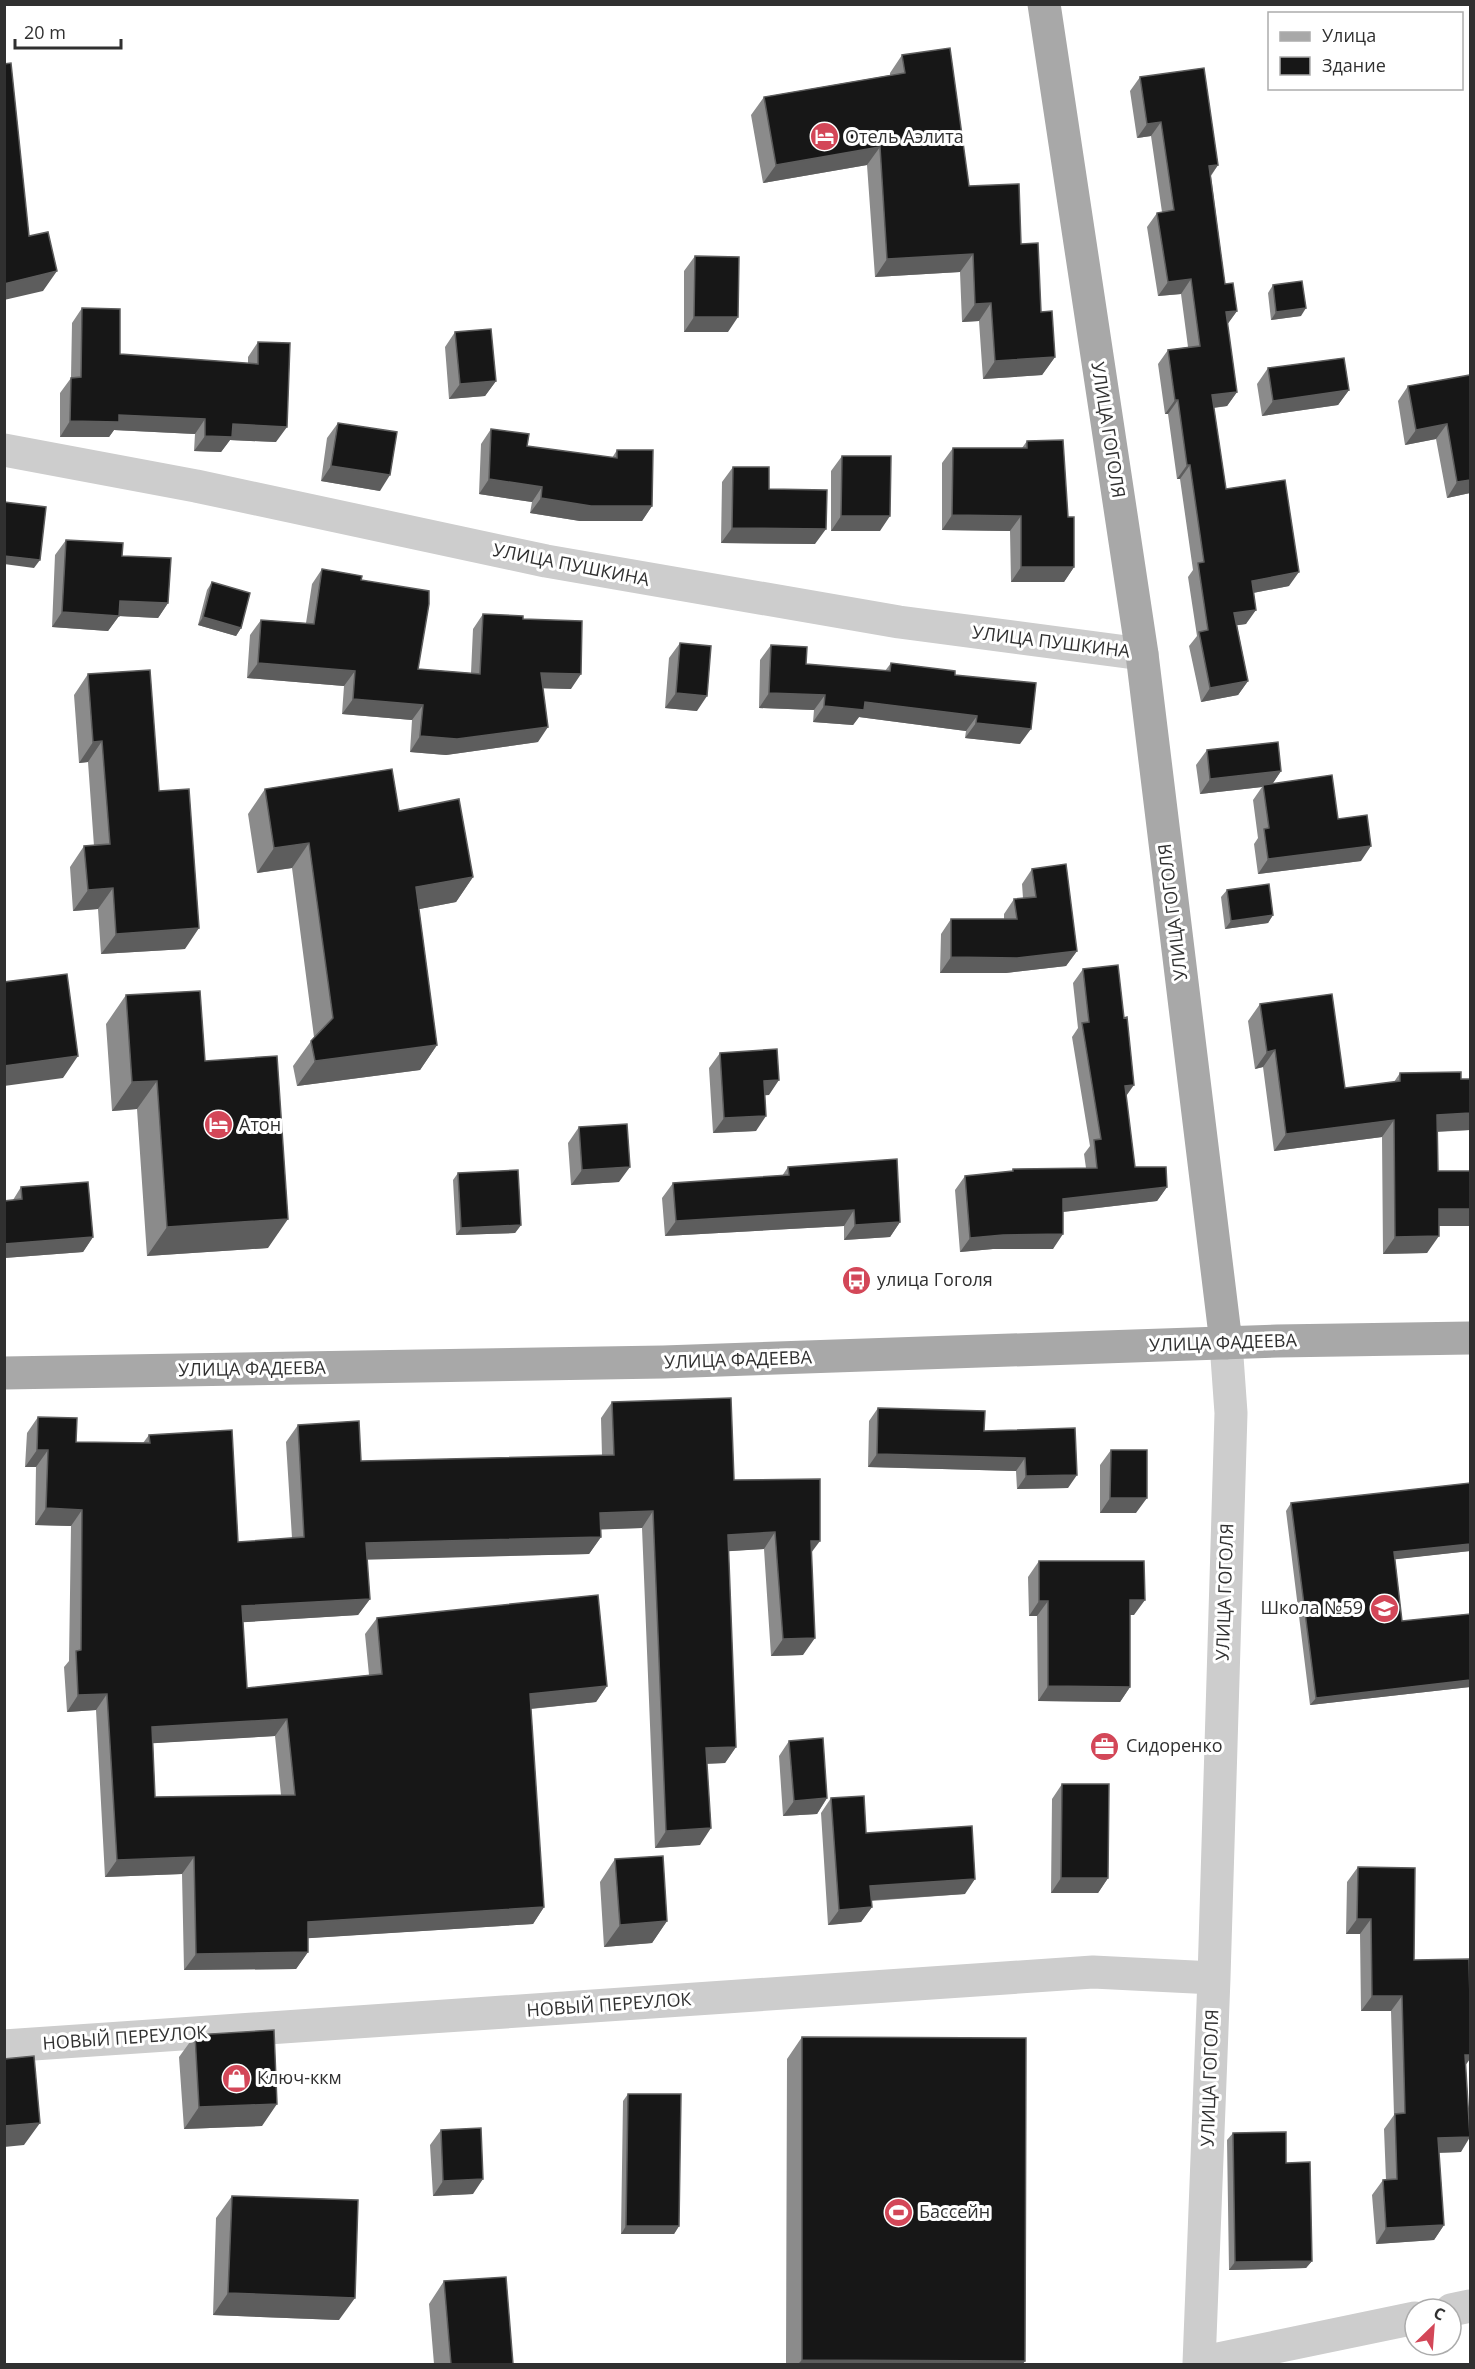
<svg xmlns="http://www.w3.org/2000/svg" width="1475" height="2369" font-family="'Open Sans',sans-serif">
<style>
.lines{fill:none;stroke-linecap:round;stroke-linejoin:round}
.minor{stroke:#cdcdcd;stroke-width:33}
.major{stroke:#a8a8a8;stroke-width:33}
.wall{fill:#8b8b8b;fill-rule:evenodd}
.shaded-wall{fill:#5d5d5d}
.building{fill:#171717;stroke:#5d5d5d;stroke-width:1.5;fill-rule:evenodd}
.labels{text-anchor:middle;stroke-width:6;stroke-linejoin:round;paint-order:stroke}
.poi-label{font-size:18px;fill:#303030;stroke:#fff;text-anchor:start}
.street-label{font-size:18px;fill:#303030;stroke:#fff}
</style>
<rect width="100%" height="100%" fill="#fff"/>
<g class="lines">
<path class="minor" d="M4,450L196,486L546,561L899,622L1142,654
M4,2046L1093,1972L1214,1978
M1451,2310L1470,2306
M1199,2363L1415,2318
M1199,2364L1214,1978L1231,1413L1226,1343"/>
<path class="major" d="M1044,4L1142,654L1226,1343
M4,1373L663,1362L1277,1341L1470,1338"/>
</g>
<path class="wall" d="M902,55L969,186L1021,244L1055,357L1042,375L983,379L979,321L962,322L960,272L875,277L867,165L763,183L751,115L764,97L890,75V73Z
M1140,77L1218,165L1211,176L1225,284L1237,311L1227,324L1237,392L1227,406L1214,408L1226,489L1289,586L1253,593L1246,624L1237,625L1248,681L1238,695L1201,702L1189,646L1197,636L1188,577L1193,570L1180,479H1177L1168,414H1165L1158,364L1168,350L1188,347L1181,294L1158,296L1147,227L1157,213L1162,212L1151,136L1137,138L1130,91Z
M695,256L728,332H684V271Z
M1273,285L1301,316L1271,320L1268,293Z
M82,308L120,354L248,364V357L258,342L276,442L230,440L221,452L194,451L195,434L114,430L109,437H60V393L71,378L72,323Z
M455,332L496,381L485,396L449,399L445,347Z
M1268,368L1349,390L1338,405L1262,416L1257,384Z
M1470,375V493L1447,498L1436,439L1405,445L1398,401L1408,386Z
M338,423L380,491L321,481L327,438Z
M491,429L527,446L612,458L617,450L652,506L642,521H580L530,513L532,502L479,494L481,444Z
M1027,441L1068,517L1074,567L1064,582H1011L1010,531L942,530V463L953,448H1022Z
M842,456L880,531H831V471Z
M733,467L769,489L815,544L721,543L722,482Z
M66,540L122,556L168,603L158,618L119,616L108,631L52,627L55,555Z
M322,569L361,580L418,669L471,673L473,629L483,614L523,619L571,689L543,688L538,742L446,755L410,752L412,720L342,714L344,686L247,678L250,635L261,620L306,623L312,584Z
M212,582L241,628L236,636L198,625L207,590Z
M680,643L697,711L665,708L669,658Z
M771,645L806,664L885,671L891,663L955,675L1020,744L965,738L966,731L859,717L853,725L813,722L814,710L759,708L760,660Z
M88,674L159,791L185,949L101,954L98,909L73,911L70,867L84,846H94L88,762L79,763L74,695Z
M1207,750L1281,771L1273,783L1338,819L1361,861L1258,874L1254,844L1258,838L1253,800L1262,787L1200,794L1196,765Z
M265,789L399,811L473,877L456,902L419,909L437,1045L420,1070L297,1086L293,1066L314,1037L292,868L257,873L248,814Z
M1032,869L1077,951L1066,966L1006,973H940L941,934L951,919H1004V914L1014,899L1023,898L1022,884Z
M1227,890L1273,915L1268,923L1225,929L1221,897Z
M1083,969L1126,1097L1135,1167L1167,1187L1157,1201L1063,1212L1053,1249H993L960,1252L955,1190L965,1176L1011,1172L1013,1169L1086,1168L1084,1154L1090,1146L1072,1037L1078,1028L1073,983Z
M126,995L205,1061L268,1248L147,1256L137,1109L112,1111L106,1024Z
M1260,1004L1345,1088L1394,1082L1400,1073L1461,1079L1470,1130L1438,1132V1171H1470V1226H1439L1427,1253L1383,1254L1382,1137L1274,1151L1263,1067L1255,1069L1248,1021Z
M720,1053L769,1095H765L756,1131L713,1133L709,1068Z
M579,1127L619,1182L571,1185L568,1143Z
M788,1167L900,1222L890,1237L844,1240V1226L665,1236L662,1198L673,1183L782,1176Z
M458,1173L521,1225L515,1233L456,1235L453,1180Z
M21,1187L93,1237L83,1252L4,1258V1201L13,1200Z
M612,1402L734,1480L811,1553L803,1655L771,1656L764,1549L728,1551L736,1747L725,1763L707,1764L700,1845L655,1848L642,1528L600,1529L601,1537L589,1554L367,1559L370,1599L358,1615L243,1622L247,1688L369,1675L365,1634L377,1618L607,1686L596,1702L531,1709L544,1907L533,1924L308,1938V1952L296,1969L184,1970L182,1874L105,1877L96,1710L67,1712L64,1667L69,1661L71,1526L35,1525L36,1467H25L27,1433L38,1417L76,1442L143,1443L149,1435L238,1542L292,1538L286,1442L298,1425L361,1461L602,1456L601,1418ZM275,1736L281,1795L155,1797L153,1743Z
M878,1408L984,1431L1075,1428L1068,1488L1017,1489L1016,1471L868,1467L869,1421Z
M1111,1450L1136,1513H1100V1465Z
M1291,1503L1470,1551L1395,1559L1402,1621L1470,1614V1687L1310,1705L1286,1511Z
M1039,1561L1134,1615H1130V1687L1120,1702L1038,1701L1037,1616H1029L1028,1577Z
M789,1741L827,1798L817,1814L783,1816L779,1756Z
M1062,1784L1108,1878L1098,1893H1051L1052,1799Z
M831,1798L866,1833L965,1894L871,1901L872,1907L861,1922L828,1925L821,1813Z
M615,1859L667,1921L652,1943L604,1947L600,1882Z
M1358,1867L1414,1960L1466,2065L1461,2152L1439,2153L1444,2225L1434,2240L1376,2244L1372,2195L1383,2180H1386L1384,2129L1394,2115L1391,2011H1361L1360,1934H1346L1347,1882Z
M195,2035L262,2126L184,2129L179,2057Z
M802,2037L1023,2364H786L787,2059Z
M628,2094L679,2226L674,2234H621L623,2101Z
M441,2130L473,2194L433,2196L430,2145Z
M1233,2133L1312,2261L1306,2268L1229,2270L1227,2140Z
M232,2196L339,2320L213,2315L216,2218Z
M444,2281L513,2364H434L429,2304Z"/>
<path class="shaded-wall" d="M1161,122L1151,136L1137,138L1147,124Z
M880,147L867,165L763,183L776,165Z
M1218,165L1208,179L1209,166Z
M973,254L960,272L875,277L887,259Z
M57,271L43,291L4,300V284Z
M1191,279L1181,294L1158,296L1168,282Z
M991,303L979,321L962,322L975,304Z
M1306,308L1301,316L1271,320L1276,312Z
M1237,311L1227,325L1226,312Z
M694,317H738L728,332H684Z
M1055,357L1042,375L983,379L995,361Z
M496,381L485,396L449,399L460,384Z
M1349,390L1338,405L1262,416L1273,401Z
M1237,392L1227,406L1202,409L1212,395Z
M1175,400H1178L1168,414H1165Z
M119,415L205,419L195,434L114,430L109,437H60L70,421Z
M233,424L287,427L276,442L230,440L221,452L194,451L205,436Z
M1447,424L1436,439L1405,445L1416,430Z
M1187,465H1190L1180,479H1177Z
M331,466L390,475L380,491L321,481Z
M489,479L542,487L532,502L479,494Z
M1470,480V493L1447,498L1457,482Z
M541,498L652,506L642,521H580L530,513Z
M952,515L1021,516L1010,531L942,530Z
M841,516H890L880,531H831Z
M732,528L826,529L815,544L721,543Z
M4,556L40,560L34,568L4,564Z
M1021,567H1074L1064,582H1011Z
M1299,572L1289,586L1242,595L1252,581Z
M120,601L168,603L158,618L119,616L108,631L52,627L62,612Z
M1256,610L1246,624L1225,627L1234,613Z
M203,617L241,628L236,636L198,625Z
M258,663L355,671L344,686L247,678Z
M541,673L581,674L571,689L530,688Z
M1248,681L1238,695L1201,702L1210,688Z
M676,693L707,696L697,711L665,708Z
M769,693L825,695L814,710L759,708Z
M353,699L423,705L412,720L342,714Z
M865,702L977,716L966,731L859,717L853,725L813,722L824,706Z
M976,723L1031,729L1020,744L965,738Z
M548,727L538,742L446,755L410,752L420,736Z
M102,741L88,762L79,763L93,742Z
M1281,771L1271,786L1263,785L1262,787L1200,794L1210,779Z
M309,843L292,868L257,873L274,848Z
M1371,846L1361,861L1258,874L1268,859Z
M473,877L456,902L399,913L416,887Z
M113,888L98,909L73,911L88,890Z
M1273,915L1268,923L1225,929L1231,921Z
M199,928L185,949L101,954L116,934Z
M1077,951L1066,966L1006,973H940L951,957Z
M437,1045L420,1070L297,1086L315,1061Z
M1275,1050L1263,1067L1255,1069L1267,1052Z
M78,1056L63,1078L4,1086V1066Z
M779,1080L769,1095L753,1096L764,1081Z
M157,1081L137,1109L112,1111L132,1082Z
M1134,1085L1124,1099L1125,1086Z
M1470,1113V1130L1425,1132L1437,1115Z
M766,1116L756,1131L713,1133L724,1118Z
M1394,1120L1382,1137L1274,1151L1286,1134Z
M630,1167L619,1182L571,1185L582,1170Z
M1167,1187L1157,1201L1053,1213L1063,1199Z
M1439,1209H1470V1226H1427Z
M854,1210L844,1226L665,1236L676,1221Z
M288,1219L268,1248L147,1256L167,1227Z
M900,1222L890,1237L844,1240L855,1225Z
M521,1225L515,1233L456,1235L461,1228Z
M1063,1234L1053,1249H993L960,1252L970,1238L1003,1235Z
M1439,1236L1427,1253L1383,1254L1395,1237Z
M93,1237L83,1252L4,1258V1244Z
M37,1450H48L36,1467H25Z
M877,1454L1025,1458L1016,1471L868,1467Z
M1077,1475L1068,1488L1017,1489L1026,1476Z
M1110,1498H1147L1136,1513H1100Z
M46,1508L82,1510L71,1526L35,1525Z
M653,1511L642,1528L588,1530L600,1513Z
M775,1532L764,1549L716,1552L728,1535Z
M601,1537L589,1554L355,1560L366,1543Z
M811,1541H820L808,1557Z
M1470,1544V1551L1389,1560L1394,1552Z
M370,1599L358,1615L230,1623L242,1606Z
M1130,1600H1145L1134,1615H1120Z
M1039,1601H1048L1037,1616H1029Z
M815,1638L803,1655L771,1656L783,1639Z
M1470,1680V1687L1310,1705L1316,1698Z
M607,1686L596,1702L518,1710L530,1694Z
M1048,1686L1130,1687L1120,1702L1038,1701Z
M107,1694L96,1710L67,1712L78,1695Z
M287,1719L275,1736L140,1744L152,1727Z
M736,1747L725,1763L694,1764L706,1748Z
M827,1798L817,1814L783,1816L794,1801Z
M711,1828L700,1845L655,1848L666,1831Z
M194,1857L182,1874L105,1877L117,1860Z
M1061,1878H1108L1098,1893H1051Z
M975,1879L965,1894L860,1901L870,1886Z
M544,1907L533,1924L296,1939L308,1922Z
M872,1907L861,1922L828,1925L839,1910Z
M1357,1919H1371L1360,1934H1346Z
M667,1921L652,1943L604,1947L620,1925Z
M308,1952L296,1969L184,1970L196,1954Z
M1372,1996H1402L1391,2011H1361Z
M1465,2055H1470V2059L1462,2070Z
M277,2104L262,2126L184,2129L199,2107Z
M40,2123L24,2145L4,2147V2126Z
M1470,2137L1461,2152L1427,2153L1438,2138Z
M483,2179L473,2194L433,2196L443,2181Z
M1444,2225L1434,2240L1376,2244L1386,2228Z
M626,2226H679L674,2234H621Z
M1312,2261L1306,2268L1229,2270L1235,2262Z
M228,2293L355,2298L339,2320L213,2315Z
M802,2360L1025,2361L1023,2364H798Z"/>
<path class="building" d="M950,48L969,186L1019,184L1021,244L1038,243L1041,312L1052,311L1055,357L995,361L991,303L975,304L973,254L887,259L880,147L776,165L764,97L905,73L902,55Z
M11,63L29,236L48,232L57,271L4,284V64Z
M1204,68L1218,165L1209,166L1225,284L1233,283L1237,311L1226,312L1237,392L1212,395L1226,489L1285,480L1299,572L1252,581L1256,610L1234,613L1248,681L1210,688L1199,632L1208,630L1198,563L1204,562L1190,465H1187L1178,400H1175L1168,350L1200,346L1191,279L1168,282L1157,213L1174,210L1161,122L1147,124L1140,77Z
M695,256L739,257L738,317H694Z
M1302,281L1306,308L1276,312L1273,285Z
M82,308L120,309V354L258,364V342L290,343L287,427L233,424L232,437L205,436V419L119,415V422L70,421L71,378L81,377Z
M491,329L496,381L460,384L455,332Z
M1344,358L1349,390L1273,401L1268,368Z
M1470,375V480L1457,482L1447,424L1416,430L1408,386Z
M338,423L397,432L390,475L331,466Z
M491,429L529,434L527,446L617,458V450H653L652,506H591L541,498L542,487L489,479Z
M1063,440L1068,517H1074V567H1021V516L952,515L953,448H1027V441Z
M842,456H891L890,516H841Z
M733,467H769V489L827,490L826,529L732,528Z
M4,502L46,507L40,560L4,556Z
M66,540L123,543L122,556L171,558L168,603L120,601L119,616L62,612Z
M322,569L362,576L361,580L429,591V604L418,669L480,674L483,614L523,616V619L582,621L581,674L541,673L548,727L457,739L420,736L423,705L353,699L355,671L258,663L261,620L314,624Z
M212,582L250,593L241,628L203,617Z
M680,643L711,646L707,696L676,693Z
M771,645L807,647L806,664L890,671L891,663L955,671V675L1036,683L1031,729L976,723L977,716L865,702L864,710L824,706L825,695L769,693Z
M150,670L159,791L189,789L199,928L116,934L113,888L88,890L84,846L110,844L102,741L93,742L88,674Z
M1278,742L1281,771L1210,779L1207,750Z
M392,769L399,811L459,799L473,877L416,887L437,1045L315,1061L311,1041L333,1018L309,843L274,848L265,789Z
M1332,775L1338,819L1367,815L1371,846L1268,859L1264,829L1269,828L1263,785Z
M1066,864L1077,951L1017,958L951,957V919H1017L1014,899L1036,897L1032,869Z
M1269,884L1273,915L1231,921L1227,890Z
M1118,965L1124,1018L1127,1017L1134,1085L1125,1086L1135,1167H1166L1167,1187L1063,1199V1234L1003,1235L970,1238L965,1176L1013,1171V1169L1097,1168L1094,1140L1101,1139L1082,1023L1089,1022L1083,969Z
M67,974L78,1056L4,1066V982Z
M200,991L205,1061L277,1056L288,1219L167,1227L157,1081L132,1082L126,995Z
M1332,994L1345,1088L1400,1081V1073L1461,1072V1079H1470V1113L1437,1115L1438,1171H1470V1209H1439V1236L1395,1237L1394,1120L1286,1134L1275,1050L1267,1052L1260,1004Z
M777,1049L779,1080L764,1081L766,1116L724,1118L720,1053Z
M627,1124L630,1167L582,1170L579,1127Z
M897,1159L900,1222L855,1225L854,1210L676,1221L673,1183L789,1175L788,1167Z
M518,1170L521,1225L461,1228L458,1173Z
M88,1182L93,1237L4,1244V1201L22,1199L21,1187Z
M731,1398L734,1480L820,1479V1541H811L815,1638L783,1639L775,1532L728,1535L736,1747L706,1748L711,1828L666,1831L653,1511L600,1513L601,1537L366,1543L370,1599L242,1606L247,1688L382,1674L377,1618L598,1595L607,1686L530,1694L544,1907L308,1922V1952L196,1954L194,1857L117,1860L107,1694L78,1695L76,1651L81,1650L82,1510L46,1508L48,1450H37L38,1417L77,1418L76,1442L150,1443L149,1435L232,1430L238,1542L304,1537L298,1425L359,1421L361,1461L614,1455L612,1402ZM287,1719L295,1795L155,1797L152,1727Z
M878,1408L985,1411L984,1431L1075,1428L1077,1475L1026,1476L1025,1458L877,1454Z
M1111,1450H1147V1498H1110Z
M1470,1483V1544L1394,1552L1402,1621L1470,1614V1680L1316,1698L1291,1503Z
M1039,1561H1144L1145,1600H1130V1687L1048,1686V1601H1039Z
M823,1738L827,1798L794,1801L789,1741Z
M1062,1784H1109L1108,1878H1061Z
M864,1796L866,1833L972,1826L975,1879L870,1886L872,1907L839,1910L831,1798Z
M663,1856L667,1921L620,1925L615,1859Z
M1358,1867L1415,1868L1414,1960L1469,1959L1470,2000V2055H1465L1470,2137L1438,2138L1444,2225L1386,2228L1383,2180L1397,2179L1395,2114L1405,2113L1402,1996H1372L1371,1919H1357Z
M274,2030L277,2104L199,2107L195,2035Z
M802,2037L1026,2038L1025,2361L802,2360Z
M34,2056L40,2123L4,2126V2059Z
M628,2094H681L679,2226H626Z
M481,2128L483,2179L443,2181L441,2130Z
M1286,2132V2163L1310,2162L1312,2261L1235,2262L1233,2133Z
M232,2196L358,2200L355,2298L228,2293Z
M506,2277L513,2364H451L444,2281Z"/>
<defs>
<symbol id="hotel-disc" viewBox="-11 -11 22 22"><circle r="9.5" fill="#d34758" stroke="#fff"/><path d="M-6-4.5h1.5V1H6V5H4.5V3h-9V5H-6ZM-4 0a1.8 1.8 0 1 1 3.6 0ZM.5 0V-2.5h3Q6-2.5 6 0Z" fill="#fff"/></symbol>
<symbol id="bus-disc" viewBox="-11 -11 22 22"><circle r="9.5" fill="#d34758" stroke="#fff"/><path d="M-5-6H5V4H4V6H2V4H-2V6H-4V4H-5ZM-3.5-4V0h7V-4ZM-3.5 1.2v1.5H-2V1.2ZM2 1.2v1.5H3.5V1.2Z" fill="#fff"/></symbol>
<symbol id="school-disc" viewBox="-11 -11 22 22"><circle r="9.5" fill="#d34758" stroke="#fff"/><path d="M0-5L7-2L0 1L-7-2ZM-4 1L0 2.5L4 1V4Q0 6-4 4Z" fill="#fff"/></symbol>
<symbol id="office-disc" viewBox="-11 -11 22 22"><circle r="9.5" fill="#d34758" stroke="#fff"/><path d="M-6-3h4V-5.5h4V-3h4V5H-6ZM-1-4.5V-3h2v-1.5ZM-6 0V1H6V0Z" fill="#fff"/></symbol>
<symbol id="shop-disc" viewBox="-11 -11 22 22"><circle r="9.5" fill="#d34758" stroke="#fff"/><path d="M-5-2.5h2.3a2.7 3.5 0 0 1 5.4 0H5L5.5 6h-11ZM-1.5-2.5h3a1.5 2.3 0 0 0-3 0Z" fill="#fff"/></symbol>
<symbol id="stadium-disc" viewBox="-11 -11 22 22"><circle r="9.5" fill="#d34758" stroke="#fff"/><path d="M0-5a6.5 5 0 1 0 0 10a6.5 5 0 1 0 0-10ZM-3.5-1.8h7v3.6h-7Z" fill="#fff"/></symbol>
</defs>
<g fill-rule="evenodd">
<use href="#hotel-disc" x="808" y="120" width="33" height="33"/>
<use href="#hotel-disc" x="202" y="1108" width="33" height="33"/>
<use href="#bus-disc" x="840" y="1264" width="33" height="33"/>
<use href="#school-disc" x="1368" y="1592" width="33" height="33"/>
<use href="#office-disc" x="1088" y="1730" width="33" height="33"/>
<use href="#shop-disc" x="220" y="2062" width="33" height="33"/>
<use href="#stadium-disc" x="882" y="2196" width="33" height="33"/>
</g>
<g class="labels">
<g class="poi-label">
<text x="845" y="143">Отель Аэлита</text>
<text x="239" y="1131">Атон</text>
<text x="877" y="1286">улица Гоголя</text>
<text x="1363" y="1614" text-anchor="end">Школа №59</text>
<text x="1126" y="1752">Сидоренко</text>
<text x="257" y="2084">Ключ-ккм</text>
<text x="919" y="2218">Бассейн</text>
</g>
<g class="street-label">
<text transform="translate(1108 430) rotate(81)" y="6">УЛИЦА ГОГОЛЯ</text>
<text transform="translate(571 565) rotate(11)" y="6">УЛИЦА ПУШКИНА</text>
<text transform="translate(1051 642) rotate(7)" y="6">УЛИЦА ПУШКИНА</text>
<text transform="translate(1173 912) rotate(-97)" y="6">УЛИЦА ГОГОЛЯ</text>
<text transform="translate(1223 1343) rotate(-2)" y="6">УЛИЦА ФАДЕЕВА</text>
<text transform="translate(738 1360) rotate(-2)" y="6">УЛИЦА ФАДЕЕВА</text>
<text transform="translate(252 1369) rotate(-1)" y="6">УЛИЦА ФАДЕЕВА</text>
<text transform="translate(1225 1592) rotate(-88)" y="6">УЛИЦА ГОГОЛЯ</text>
<text transform="translate(609 2005) rotate(-4)" y="6">НОВЫЙ ПЕРЕУЛОК</text>
<text transform="translate(125 2038) rotate(-4)" y="6">НОВЫЙ ПЕРЕУЛОК</text>
<text transform="translate(1210 2078) rotate(-88)" y="6">УЛИЦА ГОГОЛЯ</text>
</g>
</g>
<rect width="1475" height="2369" fill="none" stroke="#303030" stroke-width="12"/>
<rect x="1268" y="12" width="195" height="78" fill="#ffffff" stroke="#acacac" stroke-width="1.5"/>
<rect x="1280" y="32" width="30" height="9" fill="#a8a8a8" stroke="#acacac" stroke-width="1.5"/>
<text x="1322" y="42" font-size="18" fill="#303030">Улица</text>
<rect x="1280" y="57" width="30" height="18" fill="#171717" stroke="#acacac" stroke-width="1.5"/>
<text x="1322" y="72" font-size="18" fill="#303030">Здание</text>
<g transform="translate(1433 2327) rotate(25)"><circle r="28" fill="#ffffff" stroke="#acacac" stroke-width="1.5"/>
<path d="M0-4.5L10 22L0 15L-10 22Z" fill="#d34758"/>
<text y="-9" font-size="16" font-weight="bold" text-anchor="middle" fill="#303030">С</text>
</g>
<path d="M15 39v9h106v-9" fill="none" stroke="#303030" stroke-width="3"/>
<text x="24" y="39" font-size="18" fill="#303030" stroke="#ffffff" stroke-width="4.5" paint-order="stroke">20 m</text>
</svg>
